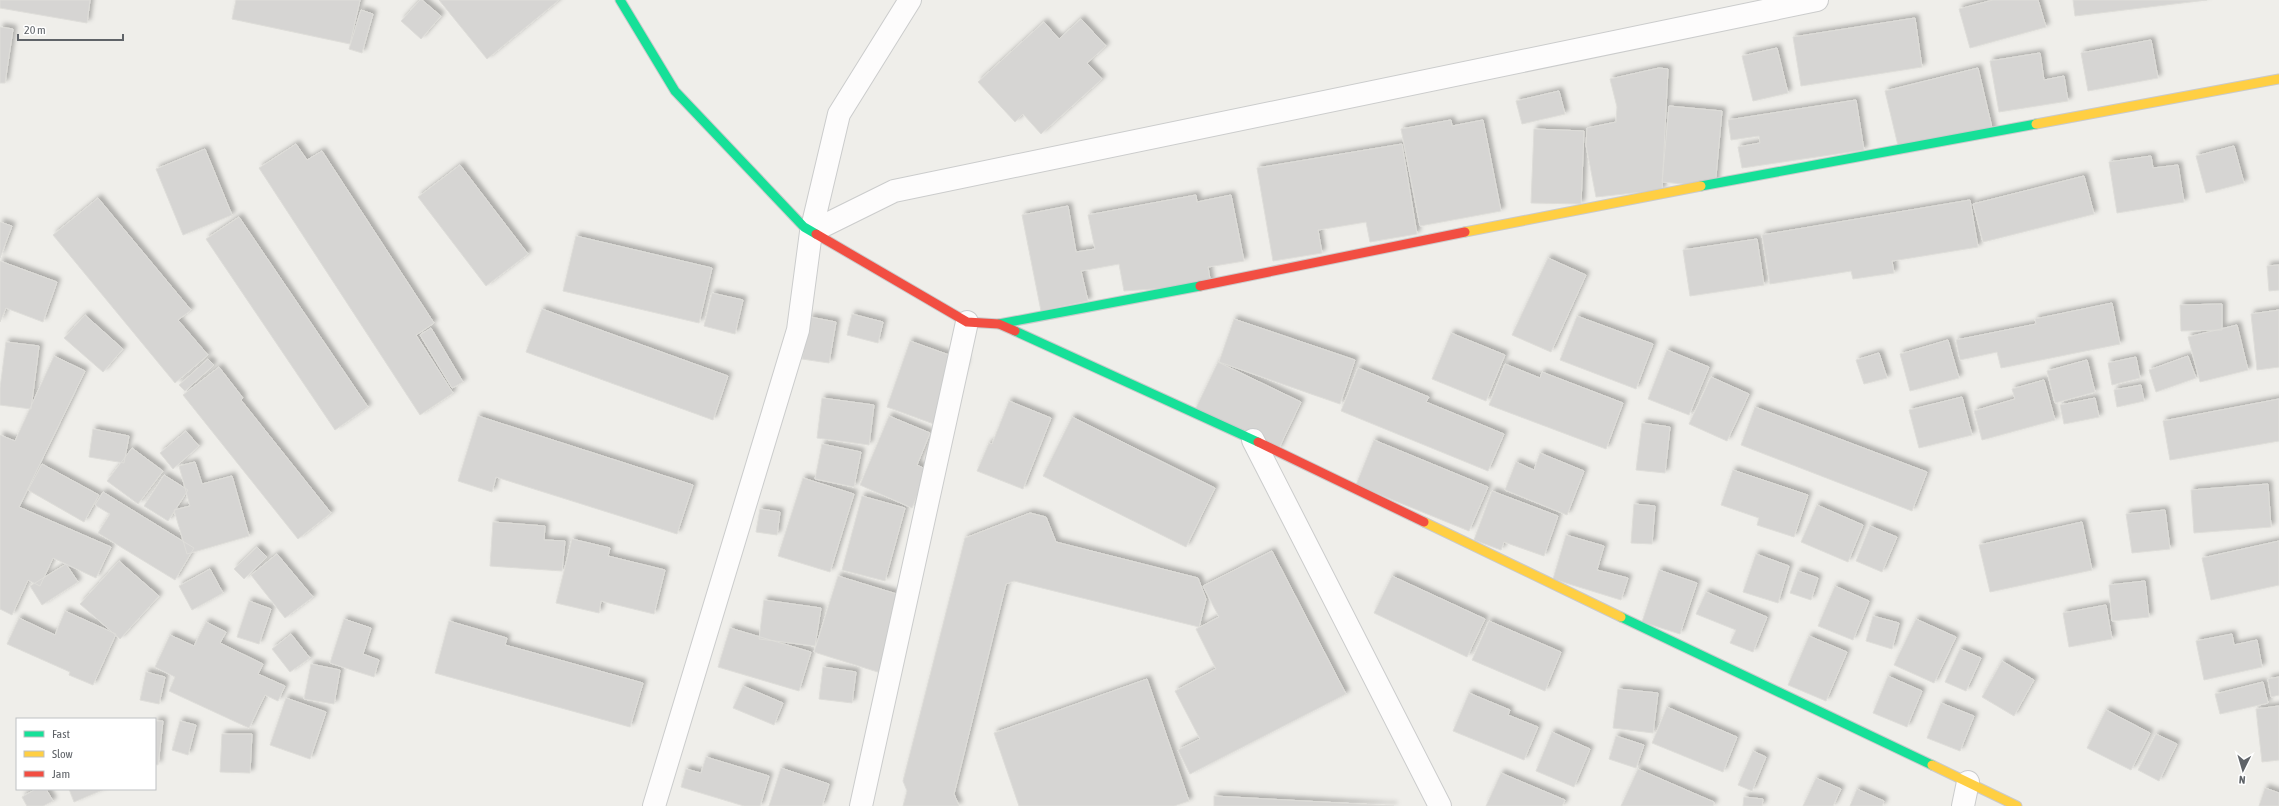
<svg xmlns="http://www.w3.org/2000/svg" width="2279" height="806" font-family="'Asap Condensed',sans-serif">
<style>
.building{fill:#d6d5d3;stroke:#deddd9;filter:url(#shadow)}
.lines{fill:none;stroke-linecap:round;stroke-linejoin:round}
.street-casing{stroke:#cbcccc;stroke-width:24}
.fast-casing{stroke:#cacacb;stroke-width:11}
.slow-casing{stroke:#cacacb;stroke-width:11}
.jam-casing{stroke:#cacacb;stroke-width:11}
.street{stroke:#fdfcfc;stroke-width:22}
.fast{stroke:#16e098;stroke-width:9}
.slow{stroke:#ffcf43;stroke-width:9}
.jam{stroke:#f24e42;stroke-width:9}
</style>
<defs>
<filter id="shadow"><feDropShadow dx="3.5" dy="-3.5" stdDeviation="2" flood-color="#0004"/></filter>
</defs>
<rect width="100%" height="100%" fill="#efeeea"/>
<path class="building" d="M0,0H90L87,23L0,8Z
M236,0H360L350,44L232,19Z
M420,0H422L441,16L421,39L401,21Z
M439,0H559L487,59Z
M1993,0H2038L2046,27L1970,48L1959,9Z
M2073,0H2207L2075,16Z
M361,10L373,14L362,53L349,49Z
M1915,18L1922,67L1801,86L1793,37Z
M1081,19L1106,46L1087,63L1102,79L1041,134L1023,114L1015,122L978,82L1044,22L1059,39Z
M0,27L13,29L5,83H0Z
M2151,40L2158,78L2088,91L2081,53Z
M1777,48L1788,93L1753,101L1742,56Z
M2040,53L2044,80L2064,76L2068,101L1999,112L1990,61Z
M1659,68L1668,69L1662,190L1596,197L1586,145L1587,128L1616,122L1617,107L1610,79Z
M1978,68L1993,132L1900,154L1885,91Z
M1559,91L1565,114L1522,124L1516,101Z
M1856,100L1864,150L1742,168L1738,147L1760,143L1759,136L1731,140L1728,120Z
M1669,106L1722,111L1715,187L1662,182Z
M1451,120L1452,126L1483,120L1501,211L1420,226L1401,129Z
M1534,129L1584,131L1581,204L1531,203Z
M296,144L307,160L322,151L434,323L416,335L453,393L420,415L259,168Z
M1402,144L1417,234L1370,242L1366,222L1318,230L1322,253L1273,261L1257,168Z
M2234,146L2244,183L2206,193L2196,156Z
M205,149L232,215L183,235L156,169Z
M2151,156L2153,168L2178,165L2184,202L2117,213L2109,162Z
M460,165L528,254L486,286L418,197Z
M2084,176L2094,214L1983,242L1973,204Z
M1196,195L1197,202L1231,195L1244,261L1208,267L1211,285L1124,291L1119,264L1081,271L1088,301L1041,311L1022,215L1068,206L1076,252L1095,249L1088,215Z
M98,198L191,310L178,320L208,355L175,383L53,235Z
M1970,200L1978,247L1892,261L1894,273L1853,279L1851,271L1770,284L1762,235Z
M239,217L368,407L335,430L206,239Z
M0,222L12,226L0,258Z
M576,236L712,268L699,323L563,291Z
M1757,239L1764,285L1690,296L1683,250Z
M1548,258L1586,275L1551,352L1512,335Z
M0,261L57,282L43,322L6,308L0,322Z
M2279,265V290L2269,291L2267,266Z
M712,293L743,300L735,334L704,326Z
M2112,303L2120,344L2001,368L1997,352L1960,360L1956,340L2036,324L2035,319Z
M2222,304V330L2181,331L2180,305Z
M542,309L728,376L713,420L526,352Z
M2279,310V367L2257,370L2251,314Z
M852,314L883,322L878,343L847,335Z
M85,315L123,349L103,372L64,338Z
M1577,316L1653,344L1636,389L1560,360Z
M810,317L836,322L829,363L802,359Z
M1234,319L1355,360L1340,404L1219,362Z
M2237,325L2248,370L2200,382L2188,337Z
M431,328L463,382L452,388L420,335Z
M1451,333L1505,355L1486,401L1432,379Z
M1948,340L1959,378L1910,391L1900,354Z
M910,341L966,361L942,427L887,407Z
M6,342L39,346L31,409L0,405V388Z
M1667,350L1709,367L1689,415L1648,399Z
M1879,353L1887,378L1864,384L1856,360Z
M54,356L85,371L19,507L111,547L96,578L53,558L40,586L28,580L12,615L0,609V435L15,441Z
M2188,356L2196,378L2156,392L2149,370Z
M2136,357L2140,378L2112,385L2108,363Z
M208,359L214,365L185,391L179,385Z
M2087,360L2095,392L2055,403L2047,371Z
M1218,362L1301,402L1278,450L1195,410Z
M1505,364L1540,378L1542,372L1623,403L1606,449L1489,405Z
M219,367L243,398L241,400L331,513L298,539L183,395Z
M1358,368L1429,397L1426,402L1504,434L1488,471L1341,411Z
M1711,377L1749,394L1727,441L1689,424Z
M2044,380L2055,420L1982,440L1974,411L2015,399L2012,389Z
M2141,385L2144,401L2117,407L2114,390Z
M1962,397L1972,435L1919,448L1909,410Z
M822,398L874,405L869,445L817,438Z
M2095,398L2099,417L2064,424L2060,405Z
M2279,399V441L2170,460L2163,421Z
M1009,401L1051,418L1023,489L977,471L989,443L992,444Z
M1755,407L1927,472L1912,511L1741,445Z
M478,416L693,485L677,534L496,477L492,492L458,481Z
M889,416L930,433L917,465L928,470L912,508L860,485Z
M1072,417L1215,488L1186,547L1043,476Z
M1642,423L1670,427L1665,473L1636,470Z
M93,429L129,436L124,463L89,457Z
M186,431L199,446L173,469L160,453Z
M1374,440L1488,487L1469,531L1356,485Z
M822,444L861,452L854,487L815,479Z
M132,448L163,471L138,504L107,481Z
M1540,453L1584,471L1567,515L1505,490L1516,462L1534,470Z
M195,462L202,484L232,476L249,536L187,554L174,510L190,506L179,466Z
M42,464L99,495L84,522L28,490Z
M1733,470L1808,495L1794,537L1757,525L1759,518L1721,505Z
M164,475L188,490L168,521L144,506Z
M803,478L854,494L830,572L778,556Z
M2268,484L2271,527L2194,533L2191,490Z
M1492,491L1558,516L1544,556L1504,542L1501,550L1474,540Z
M103,492L194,548L175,580L98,533L110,514L95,505Z
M862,496L905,508L885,581L842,570Z
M1634,504L1655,506L1652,544L1631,543Z
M1817,505L1863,525L1848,562L1801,542Z
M760,509L780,512L777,535L756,532Z
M2165,510L2170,549L2132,553L2126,514Z
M1030,513L1046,517L1056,542L1198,578L1206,599L1199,627L1014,581L1006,584L954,794L959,806H903L907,791L903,781L965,538Z
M493,522L545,526L544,540L565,541L562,571L490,566Z
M2082,522L2092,570L1990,592L1979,545Z
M1870,526L1897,537L1882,572L1856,561Z
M1566,535L1604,546L1597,570L1628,578L1621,600L1553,579Z
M572,539L610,548L608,556L665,570L654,614L601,601L599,613L556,603Z
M2279,541V585L2211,600L2202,558Z
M257,547L267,557L244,579L234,569Z
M1272,551L1346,694L1190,774L1178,750L1200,739L1175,691L1216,669L1196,629L1219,617L1203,586Z
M277,554L313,597L285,618L251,575Z
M1756,554L1789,566L1778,603L1743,592Z
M119,561L159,596L120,639L80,604Z
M66,564L78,582L42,605L30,586Z
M210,569L223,593L192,610L179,586Z
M1659,570L1697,583L1680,634L1642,622Z
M1798,571L1818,578L1811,600L1790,593Z
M838,576L900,595L881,673L814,652Z
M1392,576L1485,619L1467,657L1374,613Z
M2145,581L2149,617L2112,621L2109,585Z
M1835,586L1869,601L1853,640L1818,626Z
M1706,592L1767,617L1753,652L1730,643L1736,630L1696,614Z
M764,600L821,608L815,646L759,639Z
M249,601L271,609L259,644L237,637Z
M2106,605L2112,639L2069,647L2063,613Z
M65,611L116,634L93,685L69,675L70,672L7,644L19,618L55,635Z
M1873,616L1899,623L1892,649L1866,641Z
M344,619L371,628L363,654L379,660L374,677L330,663Z
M1916,619L1956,637L1934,683L1894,665Z
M449,621L507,638L505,645L643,683L630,727L435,673Z
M1489,621L1561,652L1545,691L1472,660Z
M206,622L226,632L220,643L263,664L258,674L285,686L278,701L265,695L249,728L169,691L175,677L155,667L170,635L194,646Z
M730,628L811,652L799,691L718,667Z
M291,634L310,658L290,672L272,649Z
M2232,634L2234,645L2257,640L2262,667L2204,680L2196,641Z
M1809,636L1847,652L1826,701L1788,685Z
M1960,649L1981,658L1966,691L1945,682Z
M2002,661L2034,680L2014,716L1982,697Z
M311,664L340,670L334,704L304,699Z
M823,667L856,672L852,703L819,699Z
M146,672L165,677L159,704L140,700Z
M1888,676L1922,691L1907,727L1873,713Z
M2279,677V695L2271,697L2268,679Z
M1147,679L1189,801L1174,806H1019L994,733Z
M2263,682L2268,703L2220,714L2215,694Z
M743,686L783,703L774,725L733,708Z
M1618,689L1658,693L1653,733L1613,728Z
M1469,693L1510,710L1508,715L1538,727L1524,760L1453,731Z
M286,698L326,712L310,759L270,745Z
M1941,703L1974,716L1960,751L1927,738Z
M2279,706V760L2262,762L2256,709Z
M1667,707L1737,737L1723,772L1652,743Z
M2106,710L2150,733L2131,770L2087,748Z
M155,721H163L158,765L155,764Z
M180,721L196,725L188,755L172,750Z
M1552,732L1590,749L1574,787L1536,771Z
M222,734H252L250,773L220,772Z
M2156,734L2177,744L2159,781L2138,770Z
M1616,736L1644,745L1636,768L1609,759Z
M1753,751L1766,757L1752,791L1738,785Z
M706,757L769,776L760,806H744L681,787L686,769L701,773Z
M781,768L829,784L822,806H769Z
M1638,769L1714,802L1713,806H1621Z
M1501,773L1565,800L1562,806H1486Z
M1816,778L1841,789L1833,806H1803Z
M2265,788L2279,793V806H2259Z
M36,789H46L53,801L43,806H27L22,797Z
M69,789H105L74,802Z
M1857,789L1884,801L1882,806H1850Z
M1214,796L1394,806H1214Z
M1744,797L1763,799L1762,806H1743Z"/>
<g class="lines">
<defs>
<path id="street" d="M811,232L894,191L1817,0
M1253,440L1440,806
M654,806L798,330L811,232L839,114L910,0
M861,806L967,322
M1963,806L1968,782"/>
<path id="fast" d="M620,0L675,91L804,227L816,234
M1701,186L2036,124
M999,324L1200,286
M1015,331L1258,442
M1621,617L1932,765"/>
<path id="slow" d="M2036,124L2279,79
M1465,232L1701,186
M1424,522L1621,617
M1932,765L2017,806"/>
<path id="jam" d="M816,234L967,322L999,324L1015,331
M1200,286L1465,232
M1258,442L1424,522"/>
</defs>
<use href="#street" class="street-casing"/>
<use href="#fast" class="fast-casing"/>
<use href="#slow" class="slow-casing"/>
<use href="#jam" class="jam-casing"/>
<use href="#street" class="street"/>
<use href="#fast" class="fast"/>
<use href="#slow" class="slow"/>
<use href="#jam" class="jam"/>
</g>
<rect x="16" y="718" width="140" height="72" fill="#ffffff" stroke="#bfc1c3"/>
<rect x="24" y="731" width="20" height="6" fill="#16e098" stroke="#bfc1c3"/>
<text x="52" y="738" font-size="12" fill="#5f6368">Fast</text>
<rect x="24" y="751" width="20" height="6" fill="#ffcf43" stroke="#bfc1c3"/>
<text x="52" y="758" font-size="12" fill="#5f6368">Slow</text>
<rect x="24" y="771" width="20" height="6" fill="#f24e42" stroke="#bfc1c3"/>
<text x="52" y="778" font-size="12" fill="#5f6368">Jam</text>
<g transform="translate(2243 770) rotate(185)" stroke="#ffffff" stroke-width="3" paint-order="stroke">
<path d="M0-3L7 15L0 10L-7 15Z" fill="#5f6368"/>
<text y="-6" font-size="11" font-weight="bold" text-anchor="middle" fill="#5f6368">N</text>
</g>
<path d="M18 34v6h105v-6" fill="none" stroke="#5f6368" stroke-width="2"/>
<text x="24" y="34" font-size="12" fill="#5f6368" stroke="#ffffff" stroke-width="3" paint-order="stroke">20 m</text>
</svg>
